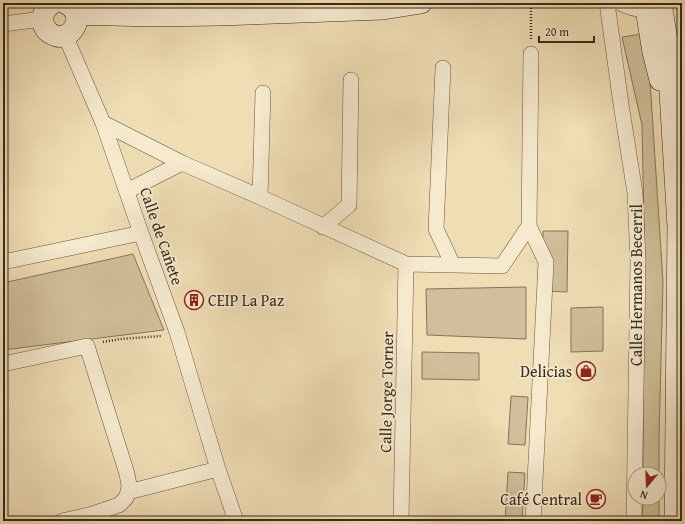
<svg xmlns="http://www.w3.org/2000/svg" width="685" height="524" font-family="'Gentium Book Plus',serif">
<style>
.green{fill:#d0bf9a;stroke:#84745a}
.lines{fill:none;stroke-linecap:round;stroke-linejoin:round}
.street-casing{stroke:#655740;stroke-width:16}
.secondary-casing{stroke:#372a1a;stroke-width:22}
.path{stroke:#372a1a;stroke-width:2.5;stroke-dasharray:1 2;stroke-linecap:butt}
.street{stroke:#f5e9ce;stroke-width:15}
.secondary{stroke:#f5e9ce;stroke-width:21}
.labels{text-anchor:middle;stroke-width:3.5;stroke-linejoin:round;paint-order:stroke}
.street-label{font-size:16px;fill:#372a1a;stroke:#f5e9ce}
.poi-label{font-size:16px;fill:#372a1a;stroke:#f5e9ce;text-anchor:end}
</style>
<rect width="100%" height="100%" fill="#efddb4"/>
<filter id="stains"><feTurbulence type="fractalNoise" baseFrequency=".005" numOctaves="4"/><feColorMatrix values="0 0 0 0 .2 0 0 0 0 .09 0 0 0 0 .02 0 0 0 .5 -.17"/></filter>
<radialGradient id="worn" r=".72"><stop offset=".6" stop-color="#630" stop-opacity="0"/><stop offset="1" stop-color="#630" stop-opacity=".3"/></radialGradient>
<path class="green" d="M642,34L650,81L663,281L659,437V521H642L643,498H659V474H643L644,222L642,125L622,37Z
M543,231H568L567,292L542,291Z
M133,254L164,330L3,350V283Z
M526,287V339L427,335L426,289Z
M603,307V351L571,352V308Z
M422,352L479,353V380L422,379Z
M511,396L528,397L525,445L508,444Z
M508,472L525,473L522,521L505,520Z"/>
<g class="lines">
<defs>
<path id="street" d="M607,3L621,104L635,193L638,260L634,521
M620,3C631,9 643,11 656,9
M3,24L42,19
M65,35L103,123L141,233L177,332L218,469L236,521
M443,68L436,229L453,265
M103,123L182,163L260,197L406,264L502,266L529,226L531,54
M127,191L182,163
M260,197L263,93
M529,226L546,262L533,521
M323,227L349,205L351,80
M3,262L141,233
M3,364L87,346L127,474L129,485L128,492L126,498L119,505L89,515L62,521
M128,492L218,469
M401,521L406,264"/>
<path id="secondary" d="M53,3C47,7 42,12 43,20C43,25 45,30 50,33C70,47 90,14 65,3
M645,3L653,52L660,80
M661,3L667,41L678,227L675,521
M76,14L151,16L219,15L383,9L421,3"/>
</defs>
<use href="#street" class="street-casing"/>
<use href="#secondary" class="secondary-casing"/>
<path class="path" d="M531,39V3
M103,342L120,339L161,336"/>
<use href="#street" class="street"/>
<use href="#secondary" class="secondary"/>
</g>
<defs>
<symbol id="building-ring" viewBox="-11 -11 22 22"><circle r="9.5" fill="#f5e9ce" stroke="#8f2418" stroke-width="1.5"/><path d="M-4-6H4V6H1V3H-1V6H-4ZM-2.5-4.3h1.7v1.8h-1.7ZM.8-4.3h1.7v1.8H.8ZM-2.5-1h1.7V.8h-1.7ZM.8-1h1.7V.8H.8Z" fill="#8f2418"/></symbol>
<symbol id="shop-ring" viewBox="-11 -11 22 22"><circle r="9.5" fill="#f5e9ce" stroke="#8f2418" stroke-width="1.5"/><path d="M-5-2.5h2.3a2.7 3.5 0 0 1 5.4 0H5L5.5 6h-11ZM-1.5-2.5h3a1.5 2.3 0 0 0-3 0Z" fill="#8f2418"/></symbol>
<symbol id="cafe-ring" viewBox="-11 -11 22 22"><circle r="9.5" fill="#f5e9ce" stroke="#8f2418" stroke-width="1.5"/><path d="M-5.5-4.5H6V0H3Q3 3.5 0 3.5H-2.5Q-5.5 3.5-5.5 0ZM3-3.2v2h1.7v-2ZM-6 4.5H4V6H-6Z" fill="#8f2418"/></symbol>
</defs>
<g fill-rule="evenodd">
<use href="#building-ring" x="183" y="289" width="22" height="22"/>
<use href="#shop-ring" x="575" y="360" width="22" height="22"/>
<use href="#cafe-ring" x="585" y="488" width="22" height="22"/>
</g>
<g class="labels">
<g class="street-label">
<text transform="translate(162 236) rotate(71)" y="6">Calle de Cañete</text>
<text transform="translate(636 285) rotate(-90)" y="6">Calle Hermanos Becerril</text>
<text transform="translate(386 392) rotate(-89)" y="6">Calle Jorge Torner</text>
</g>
<g class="poi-label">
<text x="208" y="306" text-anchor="start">CEIP La Paz</text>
<text x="572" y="377">Delicias</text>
<text x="582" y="505">Café Central</text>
</g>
</g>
<rect width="685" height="524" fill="none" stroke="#efddb4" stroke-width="16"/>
<rect x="4" y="4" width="677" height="516" fill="none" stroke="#372a1a" stroke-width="2"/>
<rect x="8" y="8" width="669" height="508" fill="none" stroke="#372a1a"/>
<g transform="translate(647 486) rotate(199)"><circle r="19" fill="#f5e9ce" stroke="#a99d86"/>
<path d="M0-3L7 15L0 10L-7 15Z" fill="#8f2418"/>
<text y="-6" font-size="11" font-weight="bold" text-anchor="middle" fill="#372a1a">N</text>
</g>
<path d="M539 36v6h55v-6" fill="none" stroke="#372a1a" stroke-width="2"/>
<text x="545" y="36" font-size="12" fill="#372a1a" stroke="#f5e9ce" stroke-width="3" paint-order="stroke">20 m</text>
<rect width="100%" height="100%" filter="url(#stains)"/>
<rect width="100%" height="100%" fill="url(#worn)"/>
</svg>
